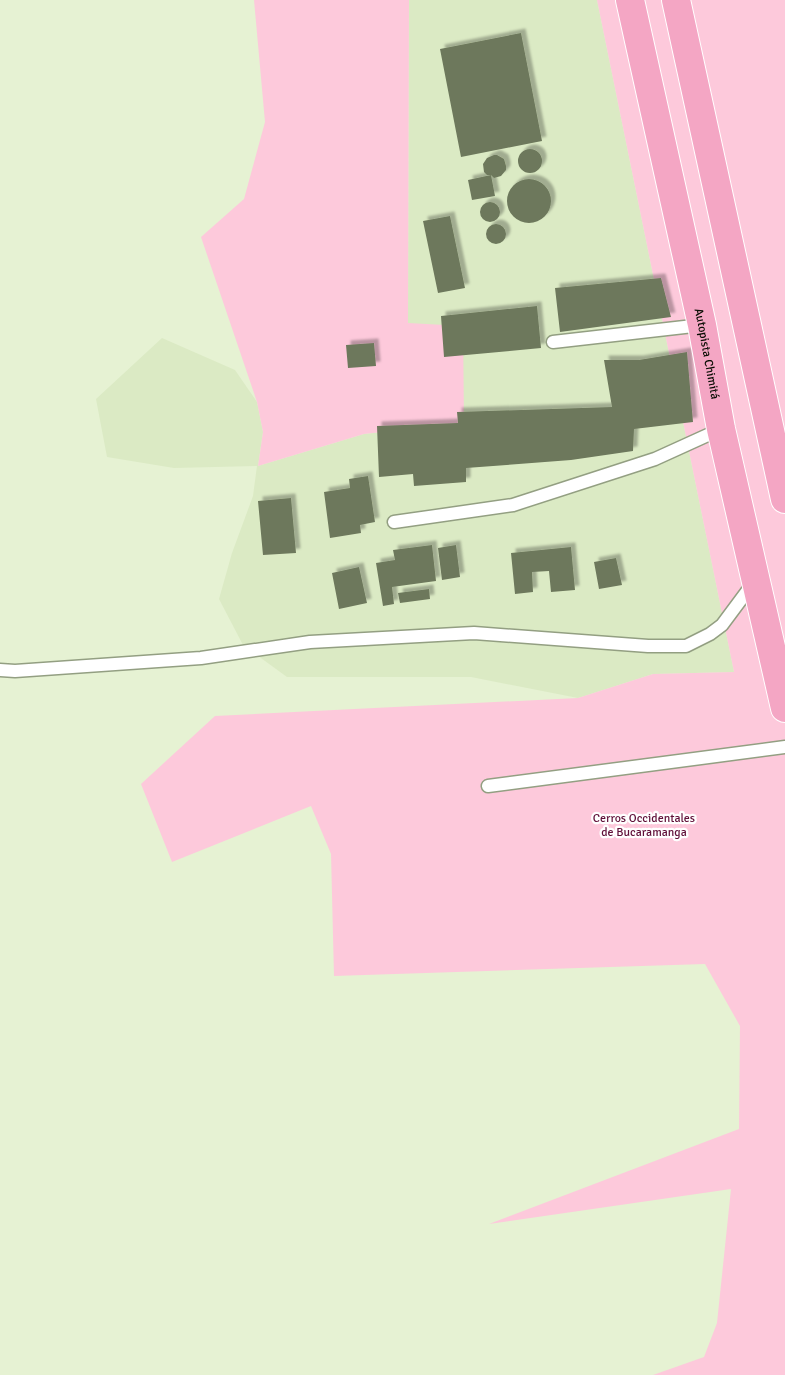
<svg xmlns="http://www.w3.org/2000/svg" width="785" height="1375" font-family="Signika,sans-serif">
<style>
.built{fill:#dbeac4}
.green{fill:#fdc9db}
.building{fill:#6d785c;filter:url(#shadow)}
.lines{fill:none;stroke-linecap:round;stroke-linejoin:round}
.lane-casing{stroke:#939f82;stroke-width:15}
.highway-casing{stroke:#fff;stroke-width:30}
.lane{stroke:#fff;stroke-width:12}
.highway{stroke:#f4a6c4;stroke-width:28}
.labels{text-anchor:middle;stroke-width:4.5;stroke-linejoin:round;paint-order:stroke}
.street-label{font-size:12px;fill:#0a0d04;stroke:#fff}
.park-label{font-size:12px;fill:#601039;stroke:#fff}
</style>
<defs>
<filter id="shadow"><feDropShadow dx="4.5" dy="-4.5" stdDeviation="1" flood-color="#0004"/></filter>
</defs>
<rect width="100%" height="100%" fill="#e6f2d3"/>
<path class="built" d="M409,0H597L734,672L653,674L578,698L471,677H287L243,645L219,599L232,553L253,496L257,466L174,468L107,457L96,399L162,338L235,370L257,402L263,432L258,466L364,434L463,423L408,324Z"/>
<path class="green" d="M254,0H409L408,323L463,326L464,423L364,434L258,466L263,432L257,402L201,237L244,199L265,122Z
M597,0H785V1375H653L704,1357L717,1323L731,1189L489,1224L739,1129L740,1026L705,964L334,976L331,854L311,806L172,862L141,784L215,716L578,698L653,674L734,672Z"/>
<path class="building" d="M521,33L542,141L461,157L440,49Z
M518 161a12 12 0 1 1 24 0a12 12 0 1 1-24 0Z
M494,155H497L504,159L506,166V170L501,176L494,178L491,175L495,196L472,200L468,180L491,175H487L484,172L483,164L487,158Z
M507 201a22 22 0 1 1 44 0a22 22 0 1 1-44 0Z
M480 212a10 10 0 1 1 20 0a10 10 0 1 1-20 0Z
M450,216L465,288L438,293L423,221Z
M486 234a10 10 0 1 1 20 0a10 10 0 1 1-20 0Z
M661,278L671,317L560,332L555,288Z
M537,306L541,348L444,357L441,316Z
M374,343L376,366L348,368L346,345Z
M687,352L693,422L634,429L633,451L571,460L466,468V482L414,486L413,474L379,477L377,426L458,423L457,412L612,407L604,360H639Z
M368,476L375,522L360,525L361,533L330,538L324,492L350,488L349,479Z
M291,498L296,553L263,555L258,501Z
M432,545L436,581L392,587L394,604L383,606L376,563L395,560L393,550Z
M456,545L460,577L442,580L438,548Z
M571,547L575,590L551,592L549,571L532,572L533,592L515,594L511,553Z
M616,558L622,585L599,589L594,562Z
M359,567L367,603L339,609L332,573Z
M429,589L430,599L400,603L398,593Z"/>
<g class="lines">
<defs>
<path id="lane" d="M553,342L702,325
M394,522L513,505L655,459L721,429
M0,670L15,671L201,658L310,642L474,633L648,646H686L710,634L722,625L754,582
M488,786L785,747"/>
<g id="highway">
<path id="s1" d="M630,0L702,325L721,429L785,708"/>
<path d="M676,0L785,499"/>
</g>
</defs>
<use href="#lane" class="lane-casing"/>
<use href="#highway" class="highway-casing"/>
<use href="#lane" class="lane"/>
<use href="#highway" class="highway"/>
</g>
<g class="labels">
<g class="street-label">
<text dy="4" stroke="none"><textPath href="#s1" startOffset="362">Autopista Chimitá</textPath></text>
</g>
<g class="park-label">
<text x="644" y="822">Cerros Occidentales<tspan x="644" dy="14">de Bucaramanga</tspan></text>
</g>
</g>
</svg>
